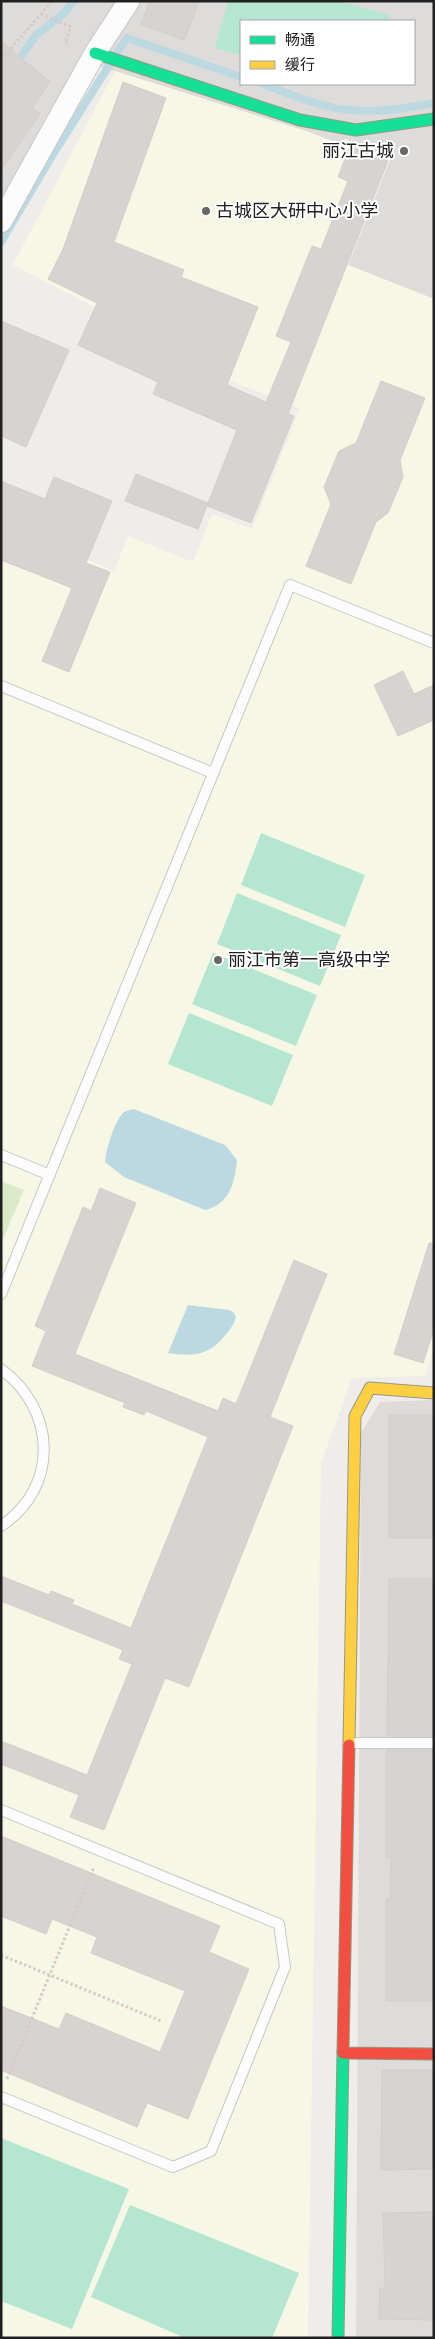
<svg xmlns="http://www.w3.org/2000/svg" width="435" height="2339" font-family="Arial,'Noto Sans SC',sans-serif">
<style>
.residential{fill:#dedcda;fill-rule:evenodd}
.education{fill:#f7f7e5}
.grass{fill:#daecc7}
.pitch{fill:#b4e6d2}
.water{fill:#bcd9e2}
.lines{fill:none;stroke-linecap:round;stroke-linejoin:round}
.stream{stroke:#bcd9e2;stroke-width:8}
.building{fill:#d6d3d0;stroke:#d2ceca}
.lane-casing{stroke:#c7c6c5;stroke-width:12}
.street-casing{stroke:#c7c6c5;stroke-width:23}
.fast-casing{stroke:#969980;stroke-width:13}
.slow-casing{stroke:#969980;stroke-width:13}
.jam-casing{stroke:#969980;stroke-width:13}
.path{stroke:#d8cac7;stroke-width:3;stroke-dasharray:2.5 2.5;stroke-linecap:butt}
.lane{stroke:#fdfcfc;stroke-width:10}
.street{stroke:#fdfcfc;stroke-width:21}
.fast{stroke:#16e098;stroke-width:11}
.slow{stroke:#ffcf43;stroke-width:11}
.jam{stroke:#f24e42;stroke-width:11}
.poi-dot{fill:#686866;stroke:#fff;stroke-width:2}
.labels{text-anchor:middle;stroke-width:4;stroke-linejoin:round;paint-order:stroke}
.poi-label{font-size:18px;fill:#202020;stroke:#fff;text-anchor:start}
</style>
<rect width="100%" height="100%" fill="#efede9"/>
<path class="residential" d="M1,1H434V299L348,265L391,157L345,140L342,145L309,132L83,61L1,206ZM241,21H414V84H241Z
M434,1400V2338H356L361,1433L380,1402Z"/>
<path class="education" d="M115,71L309,132L342,145L345,139L391,157L348,265L434,299V1348L425,1376L352,1378L321,1463L308,2338H1V523L114,571L128,536L193,562L212,514L252,529L300,408L173,358L176,349L13,265Z"/>
<path class="grass" d="M1,1181L24,1190L1,1244Z"/>
<path class="pitch" d="M228,1H338L390,15L388,21H241V55L215,48Z
M261,833L365,875L345,927L241,885Z
M237,893L341,935L320,986L217,944Z
M213,953L317,995L296,1046L192,1004Z
M189,1013L293,1055L272,1106L168,1064Z
M1,2138L129,2189L72,2329L1,2301Z
M130,2205L299,2273L272,2338H185L91,2297Z"/>
<path class="water" d="M134,1109L225,1145L237,1160C235,1183 229,1205 205,1210L124,1177L105,1162C106,1150 114,1122 123,1113C125,1111 130,1110 134,1109Z
M188,1305L229,1310L233,1312L236,1317C233,1327 228,1332 221,1340C205,1357 189,1356 168,1353Z"/>
<g class="lines">
<path class="stream" d="M116,54L127,38L241,77
M15,65L36,35L62,15L74,1
M262,84C283,91 305,101 327,106C362,115 399,110 434,103
M1,242L55,151L110,64"/>
</g>
<path class="building" d="M150,1H199L184,40L141,24Z
M1,41L50,82L32,108L40,114L1,170Z
M123,82L166,98L114,242L184,270L181,277L258,307L227,385L266,402L291,342L276,336L312,246L321,249L348,181L338,177L350,146L388,161L288,414L294,416L251,523L207,506L237,430L153,394L158,382L78,345L97,303L48,279L63,249Z
M1,321L69,350L26,447L1,436Z
M381,381L425,398L400,460L403,477L388,513L376,522L351,584L306,566L331,504L324,487L339,451L356,443Z
M136,474L208,503L198,529L125,501Z
M54,477L112,501L86,563L110,572L69,672L42,661L72,588L1,560V481L45,499Z
M403,671L414,694L434,685V720L398,736L374,685Z
M100,1188L136,1203L75,1354L218,1411L223,1398L236,1404L294,1260L327,1274L270,1417L293,1426L189,1687L165,1678L104,1830L70,1817L79,1795L1,1764V1741L87,1775L132,1664L119,1659L123,1650L1,1601V1576L49,1595L51,1591L74,1600L72,1604L131,1628L208,1437L146,1411L144,1415L123,1407L125,1403L32,1366L46,1331L35,1326L83,1207L91,1211Z
M429,1243H434V1329L423,1363L394,1354Z
M389,1415H434V1538H389Z
M389,1579H434V1736H387Z
M386,1750H434V2001H386V1899H390L391,1858H386Z
M1,1836L220,1926L209,1952L249,1969L188,2119L147,2103L137,2127L1,2070V2006L59,2029L66,2013L160,2052L185,1991L91,1953L97,1937L52,1919L46,1934L1,1916Z
M382,2070H434V2169L381,2170Z
M434,2212V2320L379,2319L380,2288H385L383,2213Z"/>
<g class="lines">
<defs>
<path id="lane" d="M1,686L213,773
M1,1155L50,1175
M1,1294L290,585L434,643
M1,1369C56,1409 60,1487 1,1526
M350,1743H434
M1,1810L279,1924L285,1967L211,2151L173,2167L1,2097"/>
<path id="street" d="M1,222L95,53L129,1"/>
<path id="fast" d="M95,53L300,120L356,130L434,119
M338,2338L343,2051"/>
<path id="slow" d="M349,1745L355,1416L370,1388L434,1393"/>
<path id="jam" d="M343,2051L349,1745
M343,2053L434,2054"/>
</defs>
<use href="#lane" class="lane-casing"/>
<use href="#street" class="street-casing"/>
<use href="#fast" class="fast-casing"/>
<use href="#slow" class="slow-casing"/>
<use href="#jam" class="jam-casing"/>
<path class="path" d="M41,14L71,27L65,43L70,44
M1,60L52,1
M1,1955L161,2021
M7,2079L94,1867"/>
<use href="#lane" class="lane"/>
<use href="#street" class="street"/>
<use href="#fast" class="fast"/>
<use href="#slow" class="slow"/>
<use href="#jam" class="jam"/>
</g>
<g class="poi-dot">
<circle cx="404" cy="151" r="5"/>
<circle cx="206" cy="211" r="5"/>
<circle cx="218" cy="960" r="5"/>
</g>
<g class="labels">
<g class="poi-label">
<text x="394" y="157" text-anchor="end">丽江古城</text>
<text x="216" y="217">古城区大研中心小学</text>
<text x="228" y="966">丽江市第一高级中学</text>
</g>
</g>
<rect width="435" height="2339" fill="none" stroke="#202020" stroke-width="5"/>
<rect x="240" y="20" width="175" height="65" fill="#ffffff" stroke="#a6a6a6"/>
<rect x="250" y="36" width="25" height="8" fill="#16e098" stroke="#a6a6a6"/>
<text x="285" y="45" font-size="15" fill="#202020">畅通</text>
<rect x="250" y="61" width="25" height="8" fill="#ffcf43" stroke="#a6a6a6"/>
<text x="285" y="70" font-size="15" fill="#202020">缓行</text>
</svg>
